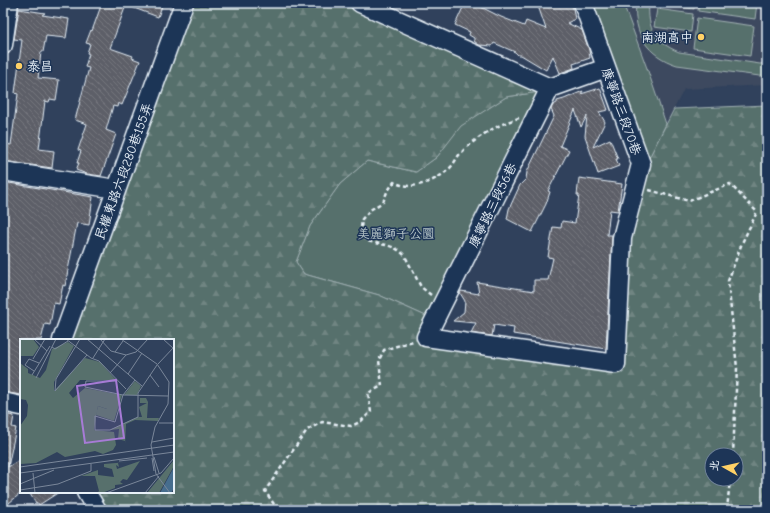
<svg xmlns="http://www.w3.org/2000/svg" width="770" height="513" font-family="'Comic Neue','LXGW WenKai TC',sans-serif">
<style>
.built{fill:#3e4a5f}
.green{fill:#57706c;stroke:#a0b0b2}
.forest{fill:url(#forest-firs);stroke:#a0b0b2;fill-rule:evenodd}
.building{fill:url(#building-back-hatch);stroke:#e8f1f8}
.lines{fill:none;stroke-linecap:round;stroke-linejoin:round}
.minor-casing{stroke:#e8f1f8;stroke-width:21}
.path{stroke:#e8f1f8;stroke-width:2.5;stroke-dasharray:4 3;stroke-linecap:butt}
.minor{stroke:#1d3557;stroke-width:18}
.poi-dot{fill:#ffd166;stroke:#1d3557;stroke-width:1.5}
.labels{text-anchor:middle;stroke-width:3;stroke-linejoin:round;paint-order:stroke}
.poi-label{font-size:13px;fill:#e8f1f8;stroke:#1d3557;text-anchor:end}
.street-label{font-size:13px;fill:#e8f1f8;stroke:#1d3557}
.park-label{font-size:13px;fill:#b5c4c7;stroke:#1d3557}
.inset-road{fill:none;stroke:#7a879a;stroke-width:1}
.view{fill:#a77bd6;fill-opacity:0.15;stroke:#a77bd6;stroke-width:2}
.inset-edge{fill:none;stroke:#e8f1f8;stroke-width:2}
</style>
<defs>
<pattern id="forest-firs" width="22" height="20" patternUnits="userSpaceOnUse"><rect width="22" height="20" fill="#57706c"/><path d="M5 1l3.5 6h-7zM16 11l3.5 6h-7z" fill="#6f8582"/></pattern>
<pattern id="building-back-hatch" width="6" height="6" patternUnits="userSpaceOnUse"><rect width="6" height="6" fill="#5d5e67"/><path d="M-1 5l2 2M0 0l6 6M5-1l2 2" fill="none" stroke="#74767e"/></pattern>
</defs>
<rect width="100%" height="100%" fill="#30415c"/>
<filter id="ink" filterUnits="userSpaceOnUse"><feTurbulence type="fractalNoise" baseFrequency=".025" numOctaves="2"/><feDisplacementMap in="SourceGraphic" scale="8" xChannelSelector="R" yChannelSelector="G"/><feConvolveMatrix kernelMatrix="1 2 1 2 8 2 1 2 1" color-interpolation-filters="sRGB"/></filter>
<g filter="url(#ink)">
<path class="built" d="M623,3H767V85L684,89L666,124L648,71Z"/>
<path class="green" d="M589,3H623L648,71L666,124L647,162Z
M636,3H649C647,29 655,42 679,52L760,64L767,63V77L677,65C648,56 633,34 636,3Z
M658,3H695L694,9L657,4Z
M699,3H757L755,19L698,11Z
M657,9L693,14L691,32L654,27Z
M697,18L754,26L750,56L693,48Z
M539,92L428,317L379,295L304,274L296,262L310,226L340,184L367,161L416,172L437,157L460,126L506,97Z"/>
<path class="forest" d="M189,3H341L539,92L506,97L461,126L437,157L416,172L367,161L340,184L310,226L296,262L304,274L379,295L428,317L418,341L421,345L623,373L630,234L647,162L674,109L767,105V510H100L90,492H173V340H67ZM712,455H736V479H712Z"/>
<path class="building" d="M102,3H163L158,17L126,5L115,35L110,48L133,56L132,58L140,61L122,105L118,103L117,107L113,106L106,130L116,134L101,176L87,174L76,170L79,163H77L81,151L78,150L87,124L75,120L89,68L85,67L89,54L87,53L90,44L86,43L91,30L92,31Z
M465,3H473L501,17L524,26L526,21L546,29L537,3H572L575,19L567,23L582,30L589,50L590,58L573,64L574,68L560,73L553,56L546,70L521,55H518L515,52L494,43L492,46L479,45L474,41V38L469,35L470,32L455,25Z
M19,9L45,13L42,15L69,19L66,38L46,36L43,52H41L38,78L59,80L56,100L50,99L49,102L45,101L39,149L54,151L52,168L3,161V149L5,144L11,145L18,94L15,93L22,40L14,39Z
M600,88L608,110L599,112L605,122L593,147L610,139L618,159H616L619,166L598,174L585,136L587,116L581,127L575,110L560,146L569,150L548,191L550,192L546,204L532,232L507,219L509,209L520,185L526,179L527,172L554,116L551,109L553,105L557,103V101L564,99L583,91L581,94Z
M579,178L622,184L618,211L610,210L607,235H612L606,349L513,334L514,328L494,325L492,336L471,333L476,323L453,321L464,312L465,301L460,293L461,291L479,294L477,282L534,291V280H548L553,258L548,257L553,227L561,228L562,221L575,223L579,195H577Z
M3,182L93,197L89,225L77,223L65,286L63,285L59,304L54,303L50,325L45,324L41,340H21V395L3,392Z
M3,414L14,416L12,427L16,428L8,467L21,459V493L3,508V470L7,468L3,467Z
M29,492H59L39,505L38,503L36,504Z"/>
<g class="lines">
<defs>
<path id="minor" d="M360,3L550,88
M3,45L9,3
M550,88L426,337L616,364L622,238L641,164L583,3
M550,88L606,68
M3,171L116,189
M62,340L184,3
M3,402L21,406
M86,492L97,510"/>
</defs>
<use href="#minor" class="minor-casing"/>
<path class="path" d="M649,190L689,201L730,184L757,212L742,243L728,281L737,368L733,455
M431,295L421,287L405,256C395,244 381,245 367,241L363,236L361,228L362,219L370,210L383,202L387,192L394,182C411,192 437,181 450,168C454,164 456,159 459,155C464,150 471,143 477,139C489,130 505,122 519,118
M278,510L265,491L307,430L322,422L351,426L360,422L371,412L368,393L382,386L379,360L384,350L413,341
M727,510L730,479"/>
<use href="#minor" class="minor"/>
</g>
</g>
<g class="poi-dot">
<circle cx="701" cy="37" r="4"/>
<circle cx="19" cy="66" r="4"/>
</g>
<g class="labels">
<g class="poi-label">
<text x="693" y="42">南湖高中</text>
<text x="27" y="71" text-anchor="start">泰昌</text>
</g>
<g class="street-label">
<text transform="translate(622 111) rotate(70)" y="5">康寧路三段70巷</text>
<text transform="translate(123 171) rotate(-70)" y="5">民權東路六段280巷155弄</text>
<text transform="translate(492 205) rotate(-64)" y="5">康寧路三段56巷</text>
</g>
<g class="park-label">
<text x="396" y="238">美麗獅子公圜</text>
</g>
</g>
<g transform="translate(20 339)">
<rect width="154" height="154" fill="#30415c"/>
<path d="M115,42L121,47L117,56H104ZM120,59H126L128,63L127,79H139L138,82L115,81L106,85L105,105V102L98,100L99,90L90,91L118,78H122L119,68L127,64H120ZM78,67L87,70L94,82L76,76ZM154,121V127L139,154H127Z" fill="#57706c"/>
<path d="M0,0H13L19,8L13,17H0ZM48,3L54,7L34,43V52L65,19L80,23L96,41H60L49,54L53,59L65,49L102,56L94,82L87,74V70L78,67L74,91L94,93L96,106L93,111L83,115L75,112L45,118L37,113L16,124L0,125V87L7,77L8,66L6,61L0,60V24L8,30V34L20,39L26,31L32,10ZM120,122L107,141L103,140L100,143L103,145L95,146V149L82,154H77L79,152L75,137H61L78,131V136L94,138L92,130L84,128V125L108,123L98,124L99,128L96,126L97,130Z" fill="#57706c"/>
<path d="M154,128V149L151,154H140Z" fill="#466d8e"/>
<path class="inset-road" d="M14,0L27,12M46,0L71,19L79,22L106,50M67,0L122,47M80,0L91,12L106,16L116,13L128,0M101,0L137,25L149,43L148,65L135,88L131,106L136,135L150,154M143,0L154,10M32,8L35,10L48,2M95,13L103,2M73,19L85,0M13,20L25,0M138,25L154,8M14,32L5,26L9,20L19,24M90,34L106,16M108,35L122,14M12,36L30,7M130,36L139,48M16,39L36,0M97,42H66L65,48L103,56L148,57M35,52L36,40L60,0M35,52L67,16M95,83L75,77V91H90L118,78V54L137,26M95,83L103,56L115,41M139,84H154M132,103L154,99M134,118L139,134M132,119L134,132M99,122L127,119M0,128L154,106M0,134L154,113M13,134L15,154M0,145L34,131M0,151L38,145L71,132V125M86,154L141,134L154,119M125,154L139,137"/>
<path class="view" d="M96,41L104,99L65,104L57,47Z"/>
<rect width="154" height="154" class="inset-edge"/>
</g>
<rect width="770" height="513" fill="none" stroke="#1d3557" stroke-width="16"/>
<rect x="8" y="8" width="754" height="497" fill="none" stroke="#e8f1f8" stroke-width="1.5" filter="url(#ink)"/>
<g transform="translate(724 467) rotate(278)"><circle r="19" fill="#1d3557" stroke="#6e8097"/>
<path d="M0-3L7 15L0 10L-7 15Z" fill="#ffd166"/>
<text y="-6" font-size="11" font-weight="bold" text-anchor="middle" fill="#e8f1f8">北</text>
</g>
</svg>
